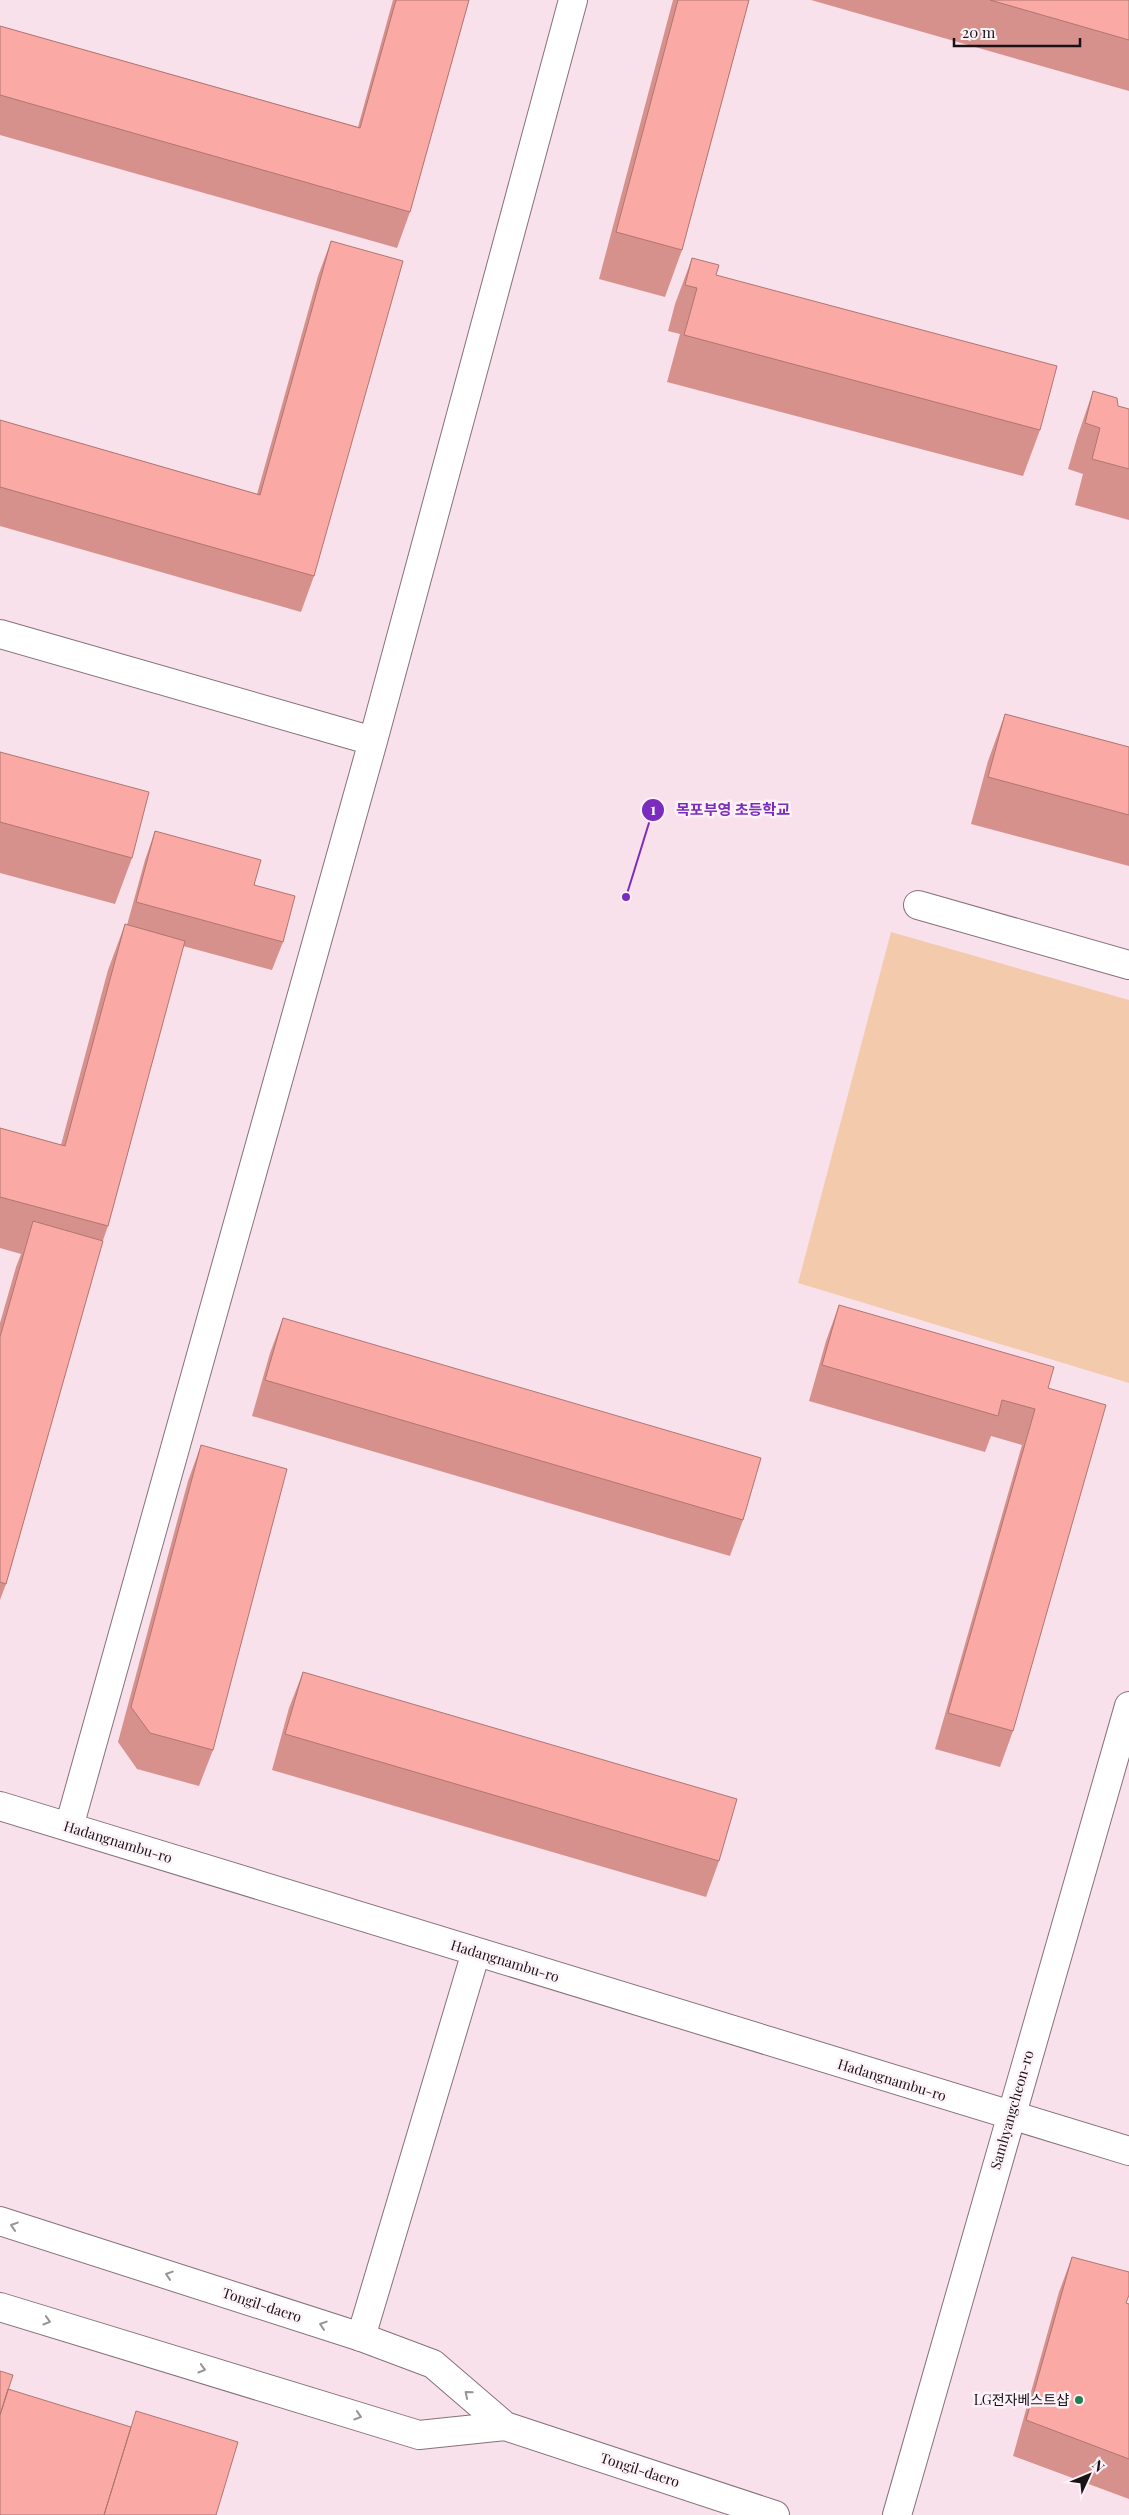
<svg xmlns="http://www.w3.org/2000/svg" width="1129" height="2515" font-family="'Playfair Display','Noto Sans KR',serif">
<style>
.green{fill:#f4caad}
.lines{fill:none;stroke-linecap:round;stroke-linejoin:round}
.street-casing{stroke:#86717b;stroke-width:30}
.secondary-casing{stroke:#86717b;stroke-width:30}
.street{stroke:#fff;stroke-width:28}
.secondary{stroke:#fff;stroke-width:28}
.wall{fill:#d7918d}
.building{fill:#faa9a4;stroke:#af7673}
.oneway{stroke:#989496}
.poi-dot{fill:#257d52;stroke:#fcf2f7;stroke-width:2}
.labels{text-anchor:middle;stroke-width:5;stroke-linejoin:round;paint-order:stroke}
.street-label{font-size:14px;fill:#1a1216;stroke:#fcf2f7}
.poi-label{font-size:14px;fill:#1a1216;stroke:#fcf2f7;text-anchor:end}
.leader{fill:none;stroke:#7b2cbf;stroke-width:2}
.callout-dot{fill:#7b2cbf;stroke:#fcf2f7;stroke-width:2}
.mark-label{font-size:15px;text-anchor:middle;font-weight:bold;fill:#fff}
.callout-label{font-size:15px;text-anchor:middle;font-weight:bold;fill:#7b2cbf;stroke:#fcf2f7;stroke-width:5;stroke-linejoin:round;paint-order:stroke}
</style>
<rect width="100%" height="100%" fill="#f9e1eb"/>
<path class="green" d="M891,932L1129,1000V1383L798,1283Z"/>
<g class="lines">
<defs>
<path id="street" d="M0,634L373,741
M918,905L1129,965
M0,1806L1129,2151
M69,1827L373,741L573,0
M361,2337L476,1952"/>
<path id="secondary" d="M0,2221L361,2337L433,2364L505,2426L775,2515
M0,2307L419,2435L505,2426
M897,2515L1129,1706"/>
</defs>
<use href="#street" class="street-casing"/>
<use href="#secondary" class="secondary-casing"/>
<use href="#street" class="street"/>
<use href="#secondary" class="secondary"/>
</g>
<path class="wall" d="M393,0H469L410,212L397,248L0,135V26L358,127Z
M673,0H749L682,250L665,297L599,279Z
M811,0H1129V91Z
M331,241L314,576L301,612L0,526V420L257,494L318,276Z
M692,258L716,275L1040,430L1023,476L667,382L680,334L668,331L675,304Z
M1093,391L1118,406L1129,409V520L1075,505L1083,474L1068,469L1077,438Z
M1005,714L1129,747V866L971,824L988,761Z
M0,752L132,858L115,904L0,873Z
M155,831L254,885L283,942L272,970L183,946L108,1226L101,1246L6,1584L0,1600V1323L16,1267L21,1254L0,1248V1128L61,1145L108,970L125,924L127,925L145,860Z
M839,1305L1048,1388L1013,1731L1000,1767L935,1749L1022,1445L991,1436L985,1452L809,1401L826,1341Z
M283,1318L743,1520L730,1556L252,1416L270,1353Z
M201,1445L213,1750L199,1786L137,1769L118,1742L188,1481Z
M303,1672L719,1861L706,1897L272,1770L289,1708Z
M1072,2257L1126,2303L1129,2304V2499L1013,2456L1059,2292Z"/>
<path class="building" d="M396,0H469L410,212L0,95V26L360,128Z
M678,0H749L682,250L616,232Z
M990,0H1129V40Z
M331,241L403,261L314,576L0,487V420L260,495Z
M692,258L719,265L716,275L1057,366L1040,430L684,335L697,288L685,285Z
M1093,391L1117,398L1118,406L1129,409V469L1092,459L1100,428L1085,423Z
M1005,714L1129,747V815L988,777Z
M0,752L149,792L132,858L0,822Z
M155,831L261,860L254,885L295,896L283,942L136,902Z
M125,924L185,941L108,1226L0,1197V1128L65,1146Z
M33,1221L103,1241L6,1584L0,1582V1337Z
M839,1305L1054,1367L1048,1388L1106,1405L1013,1731L948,1713L1035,1409L1002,1400L998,1416L822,1365Z
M283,1318L761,1458L743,1520L265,1380Z
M201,1445L287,1469L213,1750L150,1733L131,1707Z
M303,1672L737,1799L719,1861L285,1734Z
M1072,2257L1129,2272V2295L1126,2303L1129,2304V2459L1026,2420Z
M0,2371L13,2375L0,2415Z
M8,2389L131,2427L104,2515H0V2415Z
M136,2411L238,2442L216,2515H104Z"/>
<defs><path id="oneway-chevron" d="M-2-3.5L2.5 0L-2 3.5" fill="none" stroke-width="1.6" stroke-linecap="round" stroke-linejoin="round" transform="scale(1.25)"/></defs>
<g class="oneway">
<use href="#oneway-chevron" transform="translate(14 2226) rotate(-162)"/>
<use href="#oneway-chevron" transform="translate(169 2275) rotate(-162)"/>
<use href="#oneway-chevron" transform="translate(47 2321) rotate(17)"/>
<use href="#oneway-chevron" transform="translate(323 2325) rotate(-162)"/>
<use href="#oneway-chevron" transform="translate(202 2369) rotate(17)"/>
<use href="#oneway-chevron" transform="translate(468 2394) rotate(-140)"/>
<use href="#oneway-chevron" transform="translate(358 2416) rotate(17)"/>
</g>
<circle class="poi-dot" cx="1079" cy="2400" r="5"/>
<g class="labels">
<g class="street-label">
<text transform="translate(118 1842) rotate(17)" y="5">Hadangnambu-ro</text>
<text transform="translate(505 1961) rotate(17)" y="5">Hadangnambu-ro</text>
<text transform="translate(892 2080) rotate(17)" y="5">Hadangnambu-ro</text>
<text transform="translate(1012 2110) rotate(-74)" y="5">Samhyangcheon-ro</text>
<text transform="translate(262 2305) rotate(18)" y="5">Tongil-daero</text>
<text transform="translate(640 2470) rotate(18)" y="5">Tongil-daero</text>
</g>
<g class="poi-label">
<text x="1069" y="2405">LG전자베스트샵</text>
</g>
</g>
<path class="leader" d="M626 897L653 810"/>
<g class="callout-dot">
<circle cx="626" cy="897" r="5"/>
<circle cx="653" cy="810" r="12"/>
</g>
<g class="mark-label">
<text x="653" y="815">1</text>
</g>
<g class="callout-label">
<text x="733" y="815">목포부영 초등학교</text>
</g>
<g transform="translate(1089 2475) rotate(46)" stroke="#fcf2f7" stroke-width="4" paint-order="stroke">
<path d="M0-4L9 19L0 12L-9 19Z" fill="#1a1216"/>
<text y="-8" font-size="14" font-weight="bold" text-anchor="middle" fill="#1a1216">N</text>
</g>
<path d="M954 38v8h126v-8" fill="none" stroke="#1a1216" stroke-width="2.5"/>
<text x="962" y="38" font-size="15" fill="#1a1216" stroke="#fcf2f7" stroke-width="4" paint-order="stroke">20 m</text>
</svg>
